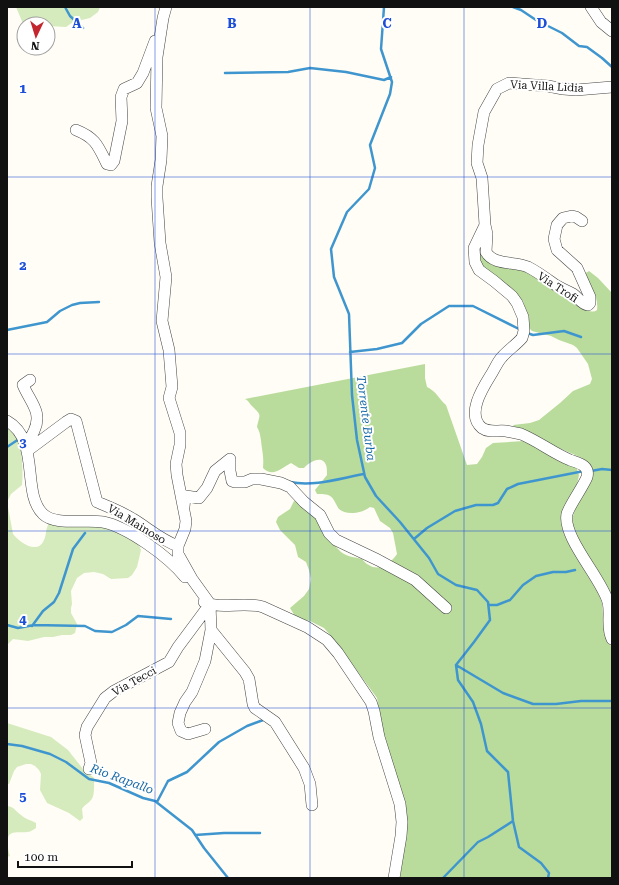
<svg xmlns="http://www.w3.org/2000/svg" width="619" height="885" font-family="'Roboto Serif',serif">
<style>
.green{fill:#d5ebbd}
.forest{fill:#b9dc9c}
.lines{fill:none;stroke-linecap:round;stroke-linejoin:round}
.stream{stroke:#3f96cf;stroke-width:2.5}
.minor-casing{stroke:#444;stroke-width:12}
.minor{stroke:#fff;stroke-width:11}
.grid{fill:none;stroke:#1d4ed8;stroke-width:1;stroke-opacity:0.55}
.labels{text-anchor:middle;stroke-width:4;stroke-linejoin:round;paint-order:stroke}
.street-label{font-size:11px;fill:#111;stroke:#fff}
.water-label{font-size:12px;font-style:italic;fill:#1768a6;stroke:#fff}
.grid-label{font-size:13px;text-anchor:middle;font-weight:bold;fill:#1d4ed8;stroke:#fff;stroke-width:4;stroke-linejoin:round;paint-order:stroke}
</style>
<rect width="100%" height="100%" fill="#fffdf5"/>
<path class="green" d="M16,7H100L98,12L90,18L73,22L66,27L48,26V24H24V26Z
M7,427C10,430 14,432 16,436C23,446 23,473 22,485L11,494L7,502L13,534C20,543 38,555 44,540C47,534 45,528 50,522H97L138,542L141,550L137,567L132,575L128,578L111,579L103,574L94,572L84,573L77,578L71,591L72,604L71,608V613L77,624L75,633L71,635H62L53,637H44L28,641L13,639L7,645Z
M7,723L51,737L68,750L83,769L94,778C94,784 95,796 91,800C88,804 84,805 82,809L83,818L80,821L69,813L47,803L40,790L41,774L39,770L35,766L31,764H26L17,767L14,771L9,784H7Z
M7,806C15,807 15,811 21,815C25,819 31,820 36,823V828C33,830 30,832 27,832C18,833 6,829 8,843C8,847 8,852 10,856L7,857Z"/>
<path class="forest" d="M483,242L482,252C513,265 544,280 572,298C579,303 589,316 597,310C599,297 590,285 584,274L589,271L598,278L612,293V607L572,528L573,516L589,465L582,458L518,430L513,425L530,423L539,420L560,403L573,391L590,384L592,379L588,364L577,348L573,345L559,340L551,336L532,331L529,328L523,301L513,290L482,267L478,253L479,245Z
M425,364V378L427,387C436,391 439,399 446,405L467,465L477,464L482,457L486,448L493,443L524,441L558,459L576,466L579,475L577,485L563,513L562,526L579,560L595,584L602,603L605,634L610,645L612,646V878H400L407,828L383,735L377,698L335,641L324,628L310,621L299,619L295,616L290,608L304,596L309,589L311,579L309,570L306,562L298,557L295,545L280,530L276,522L278,517L290,509L294,501C316,505 325,538 341,552C348,557 354,557 362,559C364,561 366,564 369,565C379,572 391,563 397,554L393,533L390,528L380,521L374,508L370,507C363,513 346,516 339,509C336,505 334,498 330,496C327,494 321,494 317,494L315,490L327,475C327,472 327,467 326,465C322,454 308,463 304,468H299L291,463C281,468 273,478 263,468C264,455 262,452 261,440C260,435 260,432 257,427C260,413 262,416 252,406C249,403 249,401 245,399Z"/>
<g class="lines">
<path class="stream" d="M65,7L70,16L83,28
M384,7L381,49L392,82L390,94L370,145L375,168L369,189L347,212L331,249L334,277L349,314L352,395L357,440L365,477L376,496L400,522L429,558L438,574L456,585L477,590L488,602L490,620L474,642L456,665L458,680L473,702L481,724L487,751L508,772L513,821L519,847L541,863L549,873L548,878
M513,7L521,10L536,20L562,33L579,46L587,47L602,58L612,67
M225,73L288,72L310,68L346,72L384,80L391,77
M7,330L47,322L60,311L72,305L80,303L99,302
M527,333L533,335L564,331L581,337
M350,352L377,349L402,343L421,324L449,306H473L521,330
M7,447L19,439
M591,471L602,469L612,470
M290,482C314,487 341,478 364,474
M414,539L427,528L455,511L476,505H493L498,503L507,489L518,484L584,471
M489,605H497L510,600L523,585L536,576L553,572H566L575,570
M7,625L18,628L34,625L85,626L95,631L112,632L126,625L138,616L171,619
M32,626L43,611L54,602L59,593L73,549L85,533
M456,665L503,693L533,704H556L581,701H612
M7,744L22,746L50,754L66,762L89,779L109,783L143,798L155,801L192,830L204,848L228,878
M157,802L168,781L187,772L219,742L247,726L266,719
M195,835L224,833H260
M443,878L478,842L488,837L513,821"/>
<defs>
<path id="minor" d="M166,7L163,18L157,57L156,108L162,136L161,160L157,186V198L160,243L166,277L162,321L169,350L172,387L169,398L180,433V445L176,464L177,475L186,521L185,529L178,546V554L192,579L210,604L211,630L205,661L192,692L185,702L180,713L178,723L181,731L188,734L205,729
M591,7L601,22L612,31
M612,87L576,90L563,89L548,86L509,83L497,89L484,112L478,145L477,163L482,178L485,225L474,248L475,262L479,270L494,281L512,296L517,303L523,317L524,331L522,338C516,345 508,350 502,357C498,361 495,368 492,373C484,386 465,414 482,428C489,433 498,430 506,431C511,432 516,433 521,434C538,441 553,453 570,460C578,463 590,465 587,477C583,487 569,506 567,514C562,537 602,579 608,602C611,614 606,627 612,639
M76,130C96,138 98,146 107,164L111,165L114,161L122,121L121,97L124,89L137,83L143,73L155,41
M485,225L487,234L486,252C494,266 515,261 528,267C538,272 547,279 557,286C562,289 568,291 573,294C578,297 581,304 588,305L590,303V297L577,268L557,250L554,239L557,225L563,218L572,216L576,217L582,221
M7,421C41,440 21,493 43,514C55,526 86,519 103,522C128,527 169,557 185,577
M26,445C29,441 32,436 34,431C43,412 30,402 23,385L30,380
M27,451L66,422L71,419L76,421L97,502C109,507 122,512 133,519C148,528 161,540 178,546
M184,507L185,497L186,496L199,498L207,488L215,471L230,459V471L232,481L235,482H245L252,479H261L281,483L290,487L304,502L320,515L329,533L336,540L378,560L415,580L446,608
M204,602C222,610 244,601 263,607L307,627L327,640L338,653L371,702L374,711L379,737L400,804L402,822L401,836L394,878
M211,630L245,672L249,679L253,704L255,708L275,722L304,768L310,784L312,805
M89,769L91,763L85,735L87,727L105,698L114,691L169,662L178,647L210,604"/>
</defs>
<use href="#minor" class="minor-casing"/>
<use href="#minor" class="minor"/>
</g>
<path class="grid" d="M155,7V878M310,7V878M464,7V878M7,177H612M7,354H612M7,531H612M7,708H612"/>
<g class="labels">
<g class="street-label">
<text transform="translate(547 86) rotate(3)" y="4">Via Villa Lidia</text>
<text transform="translate(558 287) rotate(33)" y="4">Via Trofi</text>
<text transform="translate(137 524) rotate(31)" y="4">Via Mainoso</text>
<text transform="translate(134 681) rotate(-29)" y="4">Via Tecci</text>
</g>
<g class="water-label">
<text transform="translate(366 418) rotate(83)" y="4">Torrente Burba</text>
<text transform="translate(122 779) rotate(20)" y="4">Rio Rapallo</text>
</g>
</g>
<g class="grid-label">
<text x="77" y="28">A</text>
<text x="232" y="28">B</text>
<text x="387" y="28">C</text>
<text x="542" y="28">D</text>
<text x="23" y="93">1</text>
<text x="23" y="270">2</text>
<text x="23" y="447">3</text>
<text x="23" y="624">4</text>
<text x="23" y="801">5</text>
</g>
<rect width="619" height="885" fill="none" stroke="#111111" stroke-width="16"/>
<g transform="translate(36 36) rotate(184)"><circle r="19" fill="#ffffff" stroke="#a0a0a0"/>
<path d="M0-3L7 15L0 10L-7 15Z" fill="#c4262e"/>
<text y="-6" font-size="11" font-weight="bold" text-anchor="middle" fill="#111111">N</text>
</g>
<path d="M18 861v6h114v-6" fill="none" stroke="#111111" stroke-width="2"/>
<text x="24" y="861" font-size="12" fill="#111111" stroke="#ffffff" stroke-width="3" paint-order="stroke">100 m</text>
</svg>
